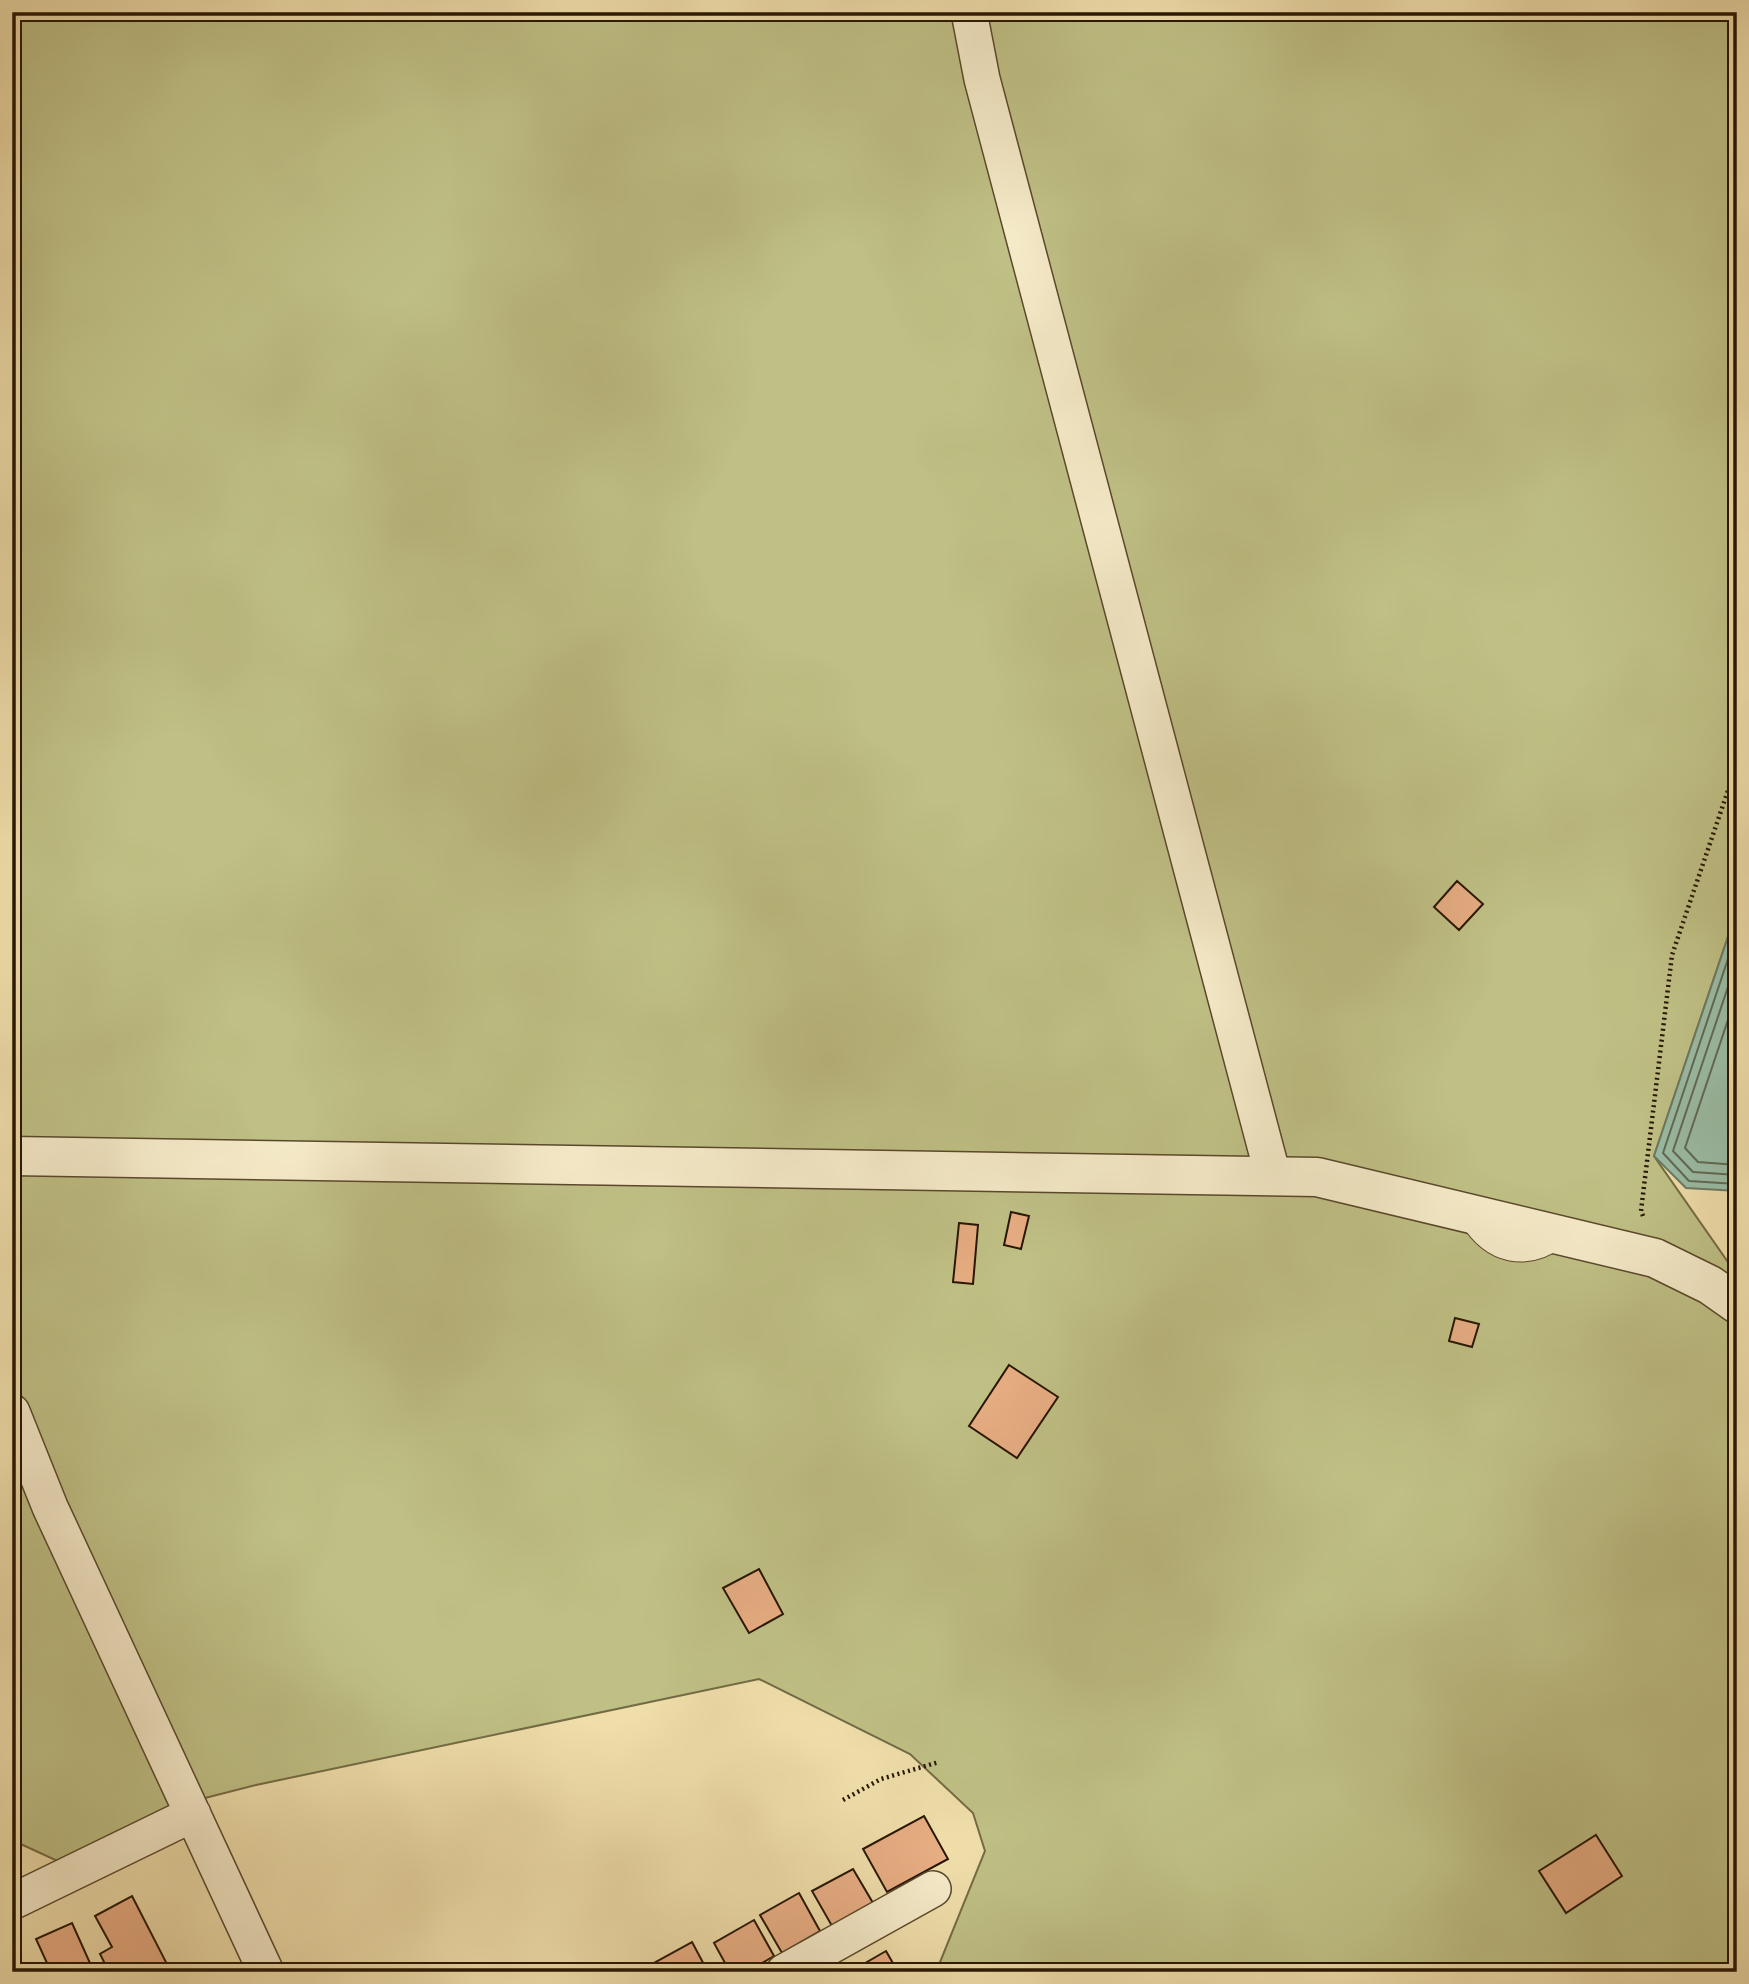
<svg xmlns="http://www.w3.org/2000/svg" width="1749" height="1984" font-family="'Sorts Mill Goudy',serif">
<style>
.green{fill:#bfc085;stroke:#746b44;stroke-width:2}
.water{fill:#9abca5;stroke:#6c7a64;stroke-width:2}
.lines{fill:none;stroke-linecap:round;stroke-linejoin:round}
.shore{stroke:#616954;stroke-width:2}
.building{fill:#e7ad83;stroke:#281602;stroke-width:2}
.service-casing{stroke:#5a482c;stroke-width:20}
.minor-casing{stroke:#5a482c;stroke-width:38}
.tertiary-casing{stroke:#5a482c;stroke-width:41}
.path{stroke:#281602;stroke-width:4.5;stroke-dasharray:2 3.5;stroke-linecap:butt}
.service{stroke:#f5eac8;stroke-width:18}
.minor{stroke:#f5eac8;stroke-width:35}
.tertiary{stroke:#f5eac8;stroke-width:38}
</style>
<rect width="100%" height="100%" fill="#efdeaa"/>
<filter id="stains"><feTurbulence type="fractalNoise" baseFrequency=".00286" numOctaves="4"/><feColorMatrix values="0 0 0 0 .2 0 0 0 0 .09 0 0 0 0 .02 0 0 0 .5 -.17"/></filter>
<radialGradient id="worn" r=".72"><stop offset=".6" stop-color="#630" stop-opacity="0"/><stop offset="1" stop-color="#630" stop-opacity=".3"/></radialGradient>
<path class="green" d="M12,12H1737V910L1654,1156L1737,1275V1972H936L985,1851L973,1813L910,1754L759,1679L256,1785L166,1808L66,1865L12,1840Z"/>
<path class="water" d="M1737,910V1191L1686,1188L1654,1156Z"/>
<g class="lines">
<path class="shore" d="M1737,932L1663,1153L1689,1181L1737,1184
M1737,960L1673,1151L1693,1172L1737,1175
M1737,993L1685,1148L1698,1162L1737,1165"/>
</g>
<path class="building" d="M1457,881L1483,904L1459,930L1434,907Z
M1011,1212L1029,1216L1021,1249L1004,1245Z
M959,1223L978,1225L973,1284L953,1282Z
M1455,1318L1479,1324L1472,1347L1449,1341Z
M1009,1365L1058,1397L1017,1458L969,1426Z
M759,1569L783,1614L749,1633L723,1588Z
M924,1816L948,1859L887,1892L863,1849Z
M1596,1835L1622,1876L1566,1913L1539,1871Z
M853,1869L873,1903L832,1926L812,1891Z
M799,1893L820,1931L782,1953L760,1915Z
M132,1896L168,1966L158,1972H109L100,1954L112,1947L95,1916Z
M754,1920L774,1956L747,1972H730L714,1943Z
M72,1923L94,1972H42L39,1966L47,1963L36,1939Z
M692,1942L708,1972H639V1971Z
M886,1951L898,1972H856L855,1969Z"/>
<g class="lines">
<defs>
<path id="service" d="M1469,1219C1491,1255 1526,1263 1560,1238"/>
<path id="minor" d="M969,12L982,79L1273,1176
M12,1412L50,1507L266,1972
M12,1902L193,1814
M784,1972L933,1889"/>
<path id="tertiary" d="M12,1156L1317,1177L1655,1258L1710,1285L1737,1304"/>
</defs>
<use href="#service" class="service-casing"/>
<use href="#minor" class="minor-casing"/>
<use href="#tertiary" class="tertiary-casing"/>
<path class="path" d="M1643,1216L1641,1211L1672,955L1737,764
M843,1800L881,1779L939,1762"/>
<use href="#service" class="service"/>
<use href="#minor" class="minor"/>
<use href="#tertiary" class="tertiary"/>
</g>
<rect width="1749" height="1984" fill="none" stroke="#efdeaa" stroke-width="42"/>
<rect x="14" y="14" width="1721" height="1956" fill="none" stroke="#281602" stroke-width="3.5"/>
<rect x="21" y="21" width="1707" height="1942" fill="none" stroke="#281602" stroke-width="2"/>
<rect width="100%" height="100%" filter="url(#stains)"/>
<rect width="100%" height="100%" fill="url(#worn)"/>
</svg>
